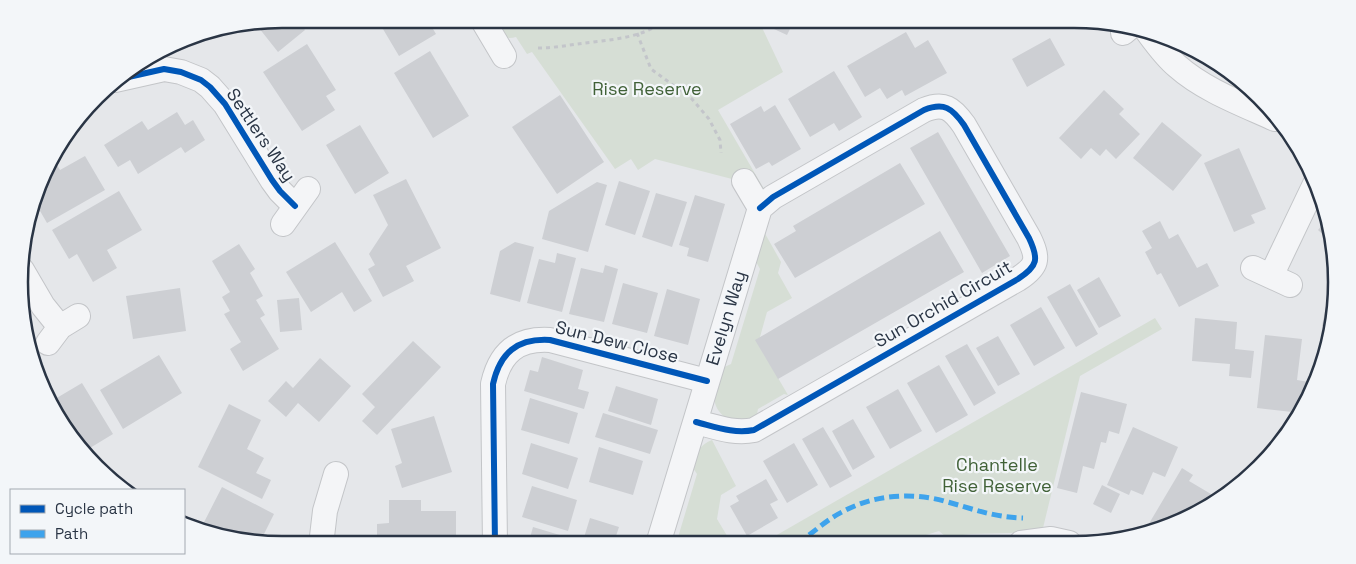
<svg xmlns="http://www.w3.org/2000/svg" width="1356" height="564" font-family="'Space Grotesk',sans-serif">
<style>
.green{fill:#d6ded5}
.building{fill:#cdcfd3}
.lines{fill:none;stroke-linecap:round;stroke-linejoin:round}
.minor-casing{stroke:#c3c5c8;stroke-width:26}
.path{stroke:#c3c5ca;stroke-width:3;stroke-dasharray:4 4;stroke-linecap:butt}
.minor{stroke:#f4f5f7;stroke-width:24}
.quiet{stroke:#3ea3ec;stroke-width:5;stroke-dasharray:10 5;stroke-linecap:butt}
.cycleway-casing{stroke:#f3f6f9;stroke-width:9}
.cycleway{stroke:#0057b8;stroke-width:6}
.labels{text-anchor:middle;stroke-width:4.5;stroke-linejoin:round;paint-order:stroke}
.park-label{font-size:18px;fill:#406137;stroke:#f3f6f9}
.street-label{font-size:18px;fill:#2a3545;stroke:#f3f6f9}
.rim{fill:none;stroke:#2a3545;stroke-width:2.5}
</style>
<rect width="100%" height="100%" fill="#e5e7ea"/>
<path class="green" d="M554,19H758L783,72L718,110L764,189L760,188L746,171L732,179L655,159L638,170L631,159L615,169L532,52L527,54L516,37C506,40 503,36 497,29Z
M763,230L781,262L778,273L792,298L767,312L758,344L788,395L784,394L758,409L756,419L728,420C707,404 715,391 720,369L731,364L760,269L754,258Z
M1155,318L1162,329L1080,376L1042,532L971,534L963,535L952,542L939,531L897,544H761Z
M712,440L736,486L721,495L717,519L732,544H676L697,474L691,465C696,454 699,445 712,440Z"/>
<path class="building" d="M282,19H296L305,30L278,52L255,23Z
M377,19H427L436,34L399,56Z
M761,19H795L787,35L759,22Z
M811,19H838L833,29Z
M906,32L915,48L928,40L947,73L905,96L902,90L887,99L880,88L865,97L847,66Z
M1050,38L1065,65L1027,87L1012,59Z
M307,44L336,90L326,96L335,110L302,131L263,72Z
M430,51L469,116L433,138L394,73Z
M834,71L862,117L839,131L834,123L810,137L788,99Z
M1104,90L1124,109L1119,114L1140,134L1116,159L1106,149L1100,156L1091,148L1081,159L1059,138Z
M560,95L604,162L557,194L512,127Z
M775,105L801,149L772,166L769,162L756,169L730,124L761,106L764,112Z
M177,112L185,125L193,120L205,140L185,153L181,147L138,174L130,160L118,167L104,145L142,121L148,130Z
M1162,122L1202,155L1173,191L1133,158Z
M360,125L389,173L355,194L326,145Z
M938,132L1010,256L982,273L910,148Z
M1239,148L1266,209L1251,215L1255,223L1234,232L1204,163Z
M85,156L105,190L47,223L36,204L52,157L60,170Z
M900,163L925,204L795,278L774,244L796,231L793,226Z
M406,179L441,248L406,266L414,281L383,297L368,269L375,265L369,254L388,225L373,195Z
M619,181L650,191L635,235L605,225Z
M597,182L607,185L588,252L542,239L549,211Z
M119,191L142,230L107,250L117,268L93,282L77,254L69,259L52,230Z
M656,193L687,202L672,247L642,237Z
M695,195L725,204L708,262L687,256L689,248L679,245Z
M1160,221L1169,239L1178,234L1197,268L1207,263L1219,286L1179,307L1161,273L1157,275L1145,252L1152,248L1142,231Z
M1325,222L1330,241L1318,230Z
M940,231L964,272L778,379L755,340Z
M335,242L372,301L354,312L342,292L311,312L286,272Z
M515,242L534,247L520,302L490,294L500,251Z
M239,244L255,269L250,273L263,296L256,300L265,315L260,318L279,349L243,371L230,349L241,342L224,314L230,311L222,297L230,292L212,261Z
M557,253L576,258L562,312L527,303L539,259L555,263Z
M605,265L618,269L604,322L569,314L581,268L603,273Z
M1099,277L1121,316L1099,328L1077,290Z
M1332,277H1335L1328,327L1322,326Z
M623,283L658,293L647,333L612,324Z
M1070,284L1098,334L1076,347L1047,297Z
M180,288L186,331L133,339L126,296Z
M667,289L700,299L688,345L654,336Z
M299,298L302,330L280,332L277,300Z
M1041,307L1065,348L1034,366L1010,325Z
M1195,318L1237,322L1235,349L1254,351L1251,378L1229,376L1230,364L1192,361Z
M1265,335L1302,339L1297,380L1315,383L1301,413L1257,408Z
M998,336L1020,374L998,386L976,348Z
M413,341L441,367L377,435L362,421L375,407L362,394Z
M967,344L996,393L974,406L945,356Z
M159,355L182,393L123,429L100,390Z
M542,357L583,370L578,389L589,392L584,409L524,391L530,370L538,372Z
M320,358L351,386L319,422L298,403L286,417L268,401L286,381L293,388Z
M939,365L968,415L936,433L907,383Z
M82,383L113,434L85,451L63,428L51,398L55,399Z
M616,386L658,399L651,425L608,411Z
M898,389L922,431L890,449L866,407Z
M1081,392L1127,404L1119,434L1109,431L1106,443L1101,442L1094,469L1083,466L1077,493L1057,488Z
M530,398L578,413L569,444L521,430Z
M229,404L261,420L247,449L264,458L256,473L271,480L262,499L198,467Z
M603,413L658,430L650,454L595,437Z
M434,416L452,472L402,488L395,466L402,463L391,429Z
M853,419L875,457L853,470L832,431Z
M823,427L852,476L830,488L802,439Z
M1133,427L1178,447L1165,477L1153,472L1143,495L1131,490L1129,495L1107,485Z
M531,443L578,458L568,489L522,474Z
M794,443L818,485L787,503L763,461Z
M599,447L643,461L633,495L589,482Z
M1182,468L1193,475L1189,481L1216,497L1212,504L1190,518L1144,532Z
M766,479L778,500L770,504L778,518L747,536L730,506L739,501L736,496Z
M1102,485L1120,494L1111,513L1093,504Z
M532,486L577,500L568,531L522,517Z
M222,487L274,514L260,542L199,532Z
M389,500H421V511H456V545H377V524L389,523Z
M590,518L619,527L615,539L620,541L619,544H582Z
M533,527L573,539L572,544L528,545Z"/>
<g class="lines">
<defs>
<path id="minor" d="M482,19L504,56
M1147,31C1156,43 1165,56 1177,66C1204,90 1242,104 1275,119
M1123,33L1129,28
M115,80L164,69L181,72L201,80L210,87L225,104L272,180L280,191L295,206
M283,224L308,189
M1253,268L1290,285
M22,270L43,306L60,327
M1271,276L1315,184
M48,343L60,327L78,316
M696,422C716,427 734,434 754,430L1018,279C1038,266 1039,259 1029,238L964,125C952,108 944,102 924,110L773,197L760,208
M1021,543L1051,539L1069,543
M658,544L760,208L744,181
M321,545L325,511L336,474
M495,545L493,384C500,353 517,338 550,340L707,381"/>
</defs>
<use href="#minor" class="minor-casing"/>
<path class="path" d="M637,33L651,69L692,99L709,119L720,140L721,153
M538,48C551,48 564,46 577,44C606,40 644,39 666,19
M695,538L697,544"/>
<use href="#minor" class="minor"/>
<path class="quiet" d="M797,544C813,533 827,519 844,511C874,495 911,492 944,501C974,509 992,517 1023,518"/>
<defs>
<path id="cycleway" d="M115,80L164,69L181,72L201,80L210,87L225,104L272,180L280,191L295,206
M696,422C716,427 734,434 754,430L1018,279C1038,266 1039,259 1029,238L964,125C952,108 944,102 924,110L773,197L760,208
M495,545L493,384C500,353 517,338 550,340L707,381"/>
</defs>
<use href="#cycleway" class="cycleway-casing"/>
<use href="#cycleway" class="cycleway"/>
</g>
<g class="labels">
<g class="park-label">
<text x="647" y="95">Rise Reserve</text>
<text x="997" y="471">Chantelle<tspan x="997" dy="21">Rise Reserve</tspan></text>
</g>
<g class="street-label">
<text transform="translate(261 135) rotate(56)" y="6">Settlers Way</text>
<text transform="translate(943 304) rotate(-30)" y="6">Sun Orchid Circuit</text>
<text transform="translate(726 318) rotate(-73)" y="6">Evelyn Way</text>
<text transform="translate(617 342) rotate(14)" y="6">Sun Dew Close</text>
</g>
</g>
<path d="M0 0H1356V564H0ZM282 28H1074A254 254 0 0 1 1328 282V282A254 254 0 0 1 1074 536H282A254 254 0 0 1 28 282V282A254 254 0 0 1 282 28Z" fill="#f3f6f9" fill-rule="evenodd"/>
<path class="rim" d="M282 28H1074A254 254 0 0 1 1328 282V282A254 254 0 0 1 1074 536H282A254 254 0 0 1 28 282V282A254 254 0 0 1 282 28Z"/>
<rect x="10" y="489" width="175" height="65" fill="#f3f6f9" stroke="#a3a9b1"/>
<rect x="20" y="505" width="25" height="8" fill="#0057b8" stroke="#a3a9b1"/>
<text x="55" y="514" font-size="15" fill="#2a3545">Cycle path</text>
<rect x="20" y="530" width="25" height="8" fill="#3ea3ec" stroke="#a3a9b1"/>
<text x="55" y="539" font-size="15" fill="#2a3545">Path</text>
</svg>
